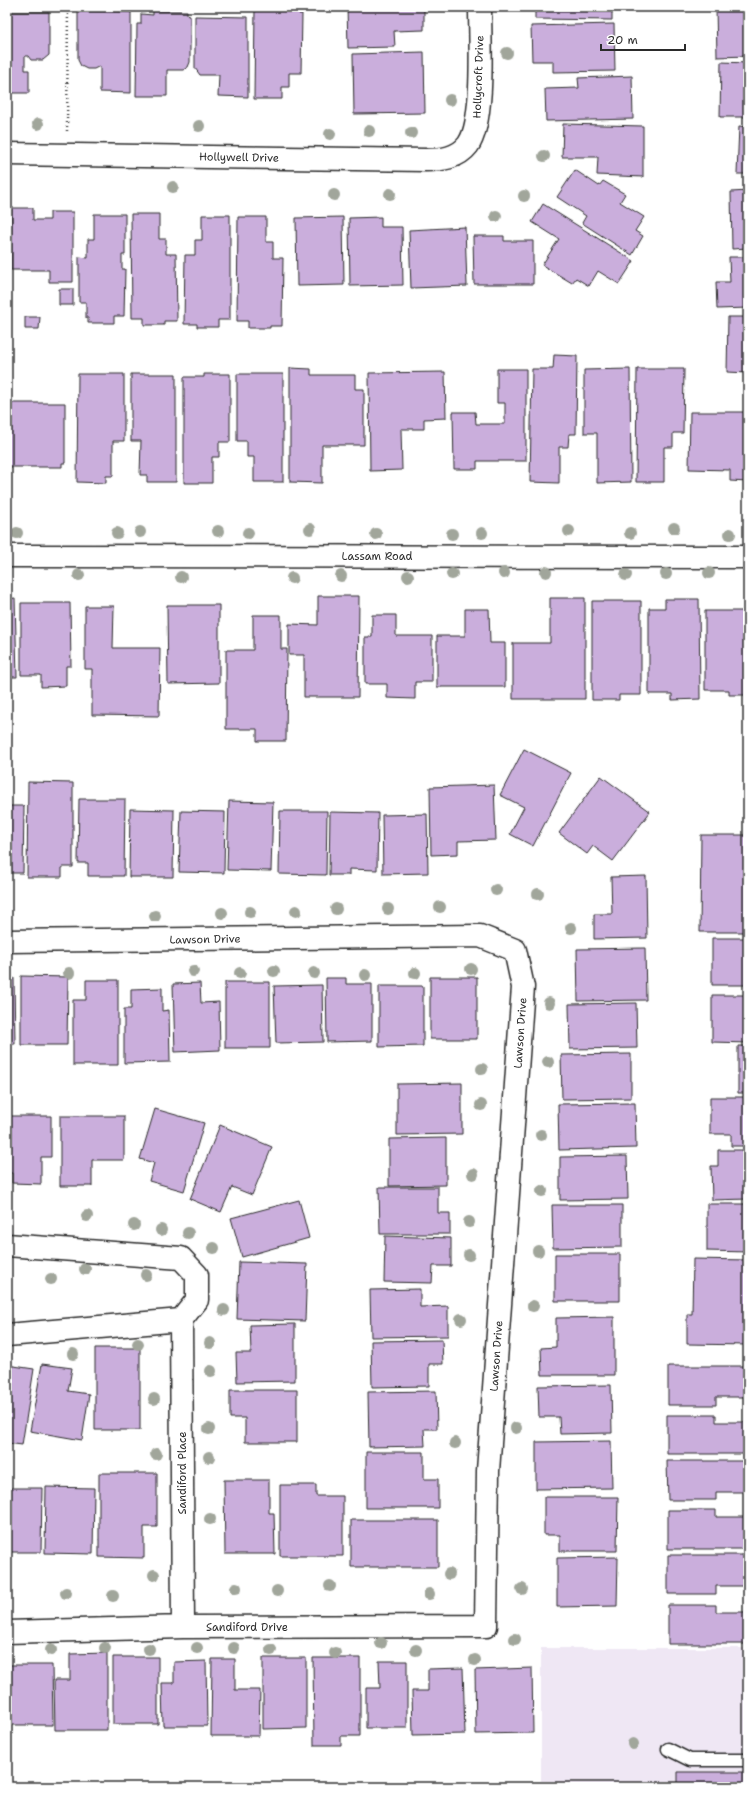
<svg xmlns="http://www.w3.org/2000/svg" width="755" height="1794" font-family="'Shantell Sans',sans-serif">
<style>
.built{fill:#efe7f4}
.building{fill:#caaedc;stroke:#2b2b2b}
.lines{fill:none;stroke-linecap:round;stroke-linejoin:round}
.lane-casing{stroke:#2b2b2b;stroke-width:15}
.street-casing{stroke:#2b2b2b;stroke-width:25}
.path{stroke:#2b2b2b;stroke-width:2.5;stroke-dasharray:1 3;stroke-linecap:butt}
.lane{stroke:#fff;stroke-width:12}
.street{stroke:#fff;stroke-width:22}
.tree{fill:#a1a69b}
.labels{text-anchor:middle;stroke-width:4;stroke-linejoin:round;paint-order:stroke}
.street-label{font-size:11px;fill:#2b2b2b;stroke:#fff}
</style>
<rect width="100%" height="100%" fill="#fff"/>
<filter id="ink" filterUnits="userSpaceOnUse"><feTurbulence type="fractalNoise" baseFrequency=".025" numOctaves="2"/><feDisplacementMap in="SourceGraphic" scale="8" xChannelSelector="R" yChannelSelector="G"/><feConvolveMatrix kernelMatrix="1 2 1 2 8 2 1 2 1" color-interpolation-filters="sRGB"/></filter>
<g filter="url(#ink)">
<path class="built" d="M541,1648H748V1787H541Z"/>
<path class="building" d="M270,7L299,9V14H302L301,73H289V87H282V99H254L255,8H270Z
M347,7H424V30L394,31L395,47L348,48Z
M535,7H612V20L535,19Z
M748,7V56L717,57L716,8Z
M78,11L131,12V93L100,92V66L94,69H87L81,66L78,60Z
M153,11H187V15L190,16V62L188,67L183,70H167V96H136L137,24H141V14L153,15Z
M7,12H49V55L43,60H31L28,56H25V70H29V93H7Z
M195,16L248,17V97L218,96L219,75H200L195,68Z
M614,24L615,71L553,72V61H532L531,26Z
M424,52L425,113L354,114L353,54Z
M721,62L748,63V117H720Z
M632,76L633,119L546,121L545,89L579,88L578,78Z
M563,124L643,126V177L597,175L598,157H562Z
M739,126L748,127V174H737Z
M575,170L599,186L603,181L625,194L620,202L644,217L635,231L643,236L632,255L582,223L586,216L557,197Z
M748,191V248L732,249L731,192Z
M543,204L634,261L619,284L598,271L589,286L576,278L572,283L542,265L559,239L532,222Z
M11,208H33V220H50V212H73V282H49V270H11Z
M94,214H125V255H122V269H125L124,316H114V323H88V318H86V302H79V257L88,258V239H94Z
M131,214H159V239H166V254H176L177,321H164V325H144V318H132Z
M202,215H230V320H218V327H197V324H184L185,255H195V240H202Z
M238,217H266V242H273V258H283L282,326H270V328H248V321H237Z
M343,217L344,285L297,286L296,218Z
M381,217V227H402L403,285L350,286L349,218Z
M465,227L467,286L411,288L409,230Z
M473,236H504V241H533V284H474Z
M729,257H748V308L717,309L716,282H730Z
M59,289H73V305H59Z
M25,317H40L39,329H25Z
M728,317H748V373L727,372Z
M554,355L577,356L576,434H569L568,447H559V483L530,482L532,369H553Z
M290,368L311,369V375H355V389H364V445H322V483L290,482Z
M497,369H526V461H477V469H454L453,412H475L476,424H505V403H497Z
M630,369L631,482L597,483V433H584V370Z
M637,369H684L683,433H673V447H664V482H636Z
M445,372L446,418L424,419V429H401L402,470L370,471L369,373Z
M78,374H124V441H113V476H106V483L77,482Z
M131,374H176V482H147V475H140L141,441H131Z
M204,374H230V442H219V457H212V483H184V377H204Z
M237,374H283V482H254V457H247V441H237Z
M7,403H65V463H62V467H7Z
M690,412H748V482L730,481V470L689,469Z
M318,596H359L358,697H304V655H289V624L318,625Z
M15,598L17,677H7V599Z
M550,598H585V699H513V643H550Z
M665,599H699L700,699L672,700V694H649V608H665Z
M592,601H641V695H619V700H592Z
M21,603H70L71,666H66V686L41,687V675H21Z
M167,605H219V683L168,684Z
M85,606H114L113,648H160L159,716L92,715V669H85Z
M465,609H489L490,643H505V687H437V636H465Z
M705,611H748V695H729V690H705Z
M253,615H281V649H287L286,741H257V729H226V650H253Z
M372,615H396V636H432V682H415V699L387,698V684H365V637H372Z
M524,749L571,773L533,846L510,834L524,807L500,795Z
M601,776L650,812L613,861L593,846L587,854L559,833Z
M28,782L73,783V867H62V877H27Z
M494,785L496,840L458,841V854L431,855L430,787Z
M79,799H125L124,876H88V863H78Z
M229,801L273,802L271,871L227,870Z
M7,806H24L23,873H7Z
M130,809L174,810L173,877H129Z
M181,811L225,812L224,873L179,872Z
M280,811H327L326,875L279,874Z
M330,812L378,813L377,870L349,869V875H329Z
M427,814L428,873L383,874L382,815Z
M701,835H748V932H700Z
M646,876L647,938L594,939V914H612L611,877Z
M712,938H748V985H712Z
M645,948L646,1000L578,1001L577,949Z
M21,976L68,977L67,1045H21Z
M430,977H477V1039H430Z
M7,978H14L15,1044H7Z
M326,978H346V984H372V1041L327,1042Z
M86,980H118V1065H73V1000H86Z
M225,982H270V1048H225Z
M200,983L201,1003L219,1002L220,1050L175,1052L173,984Z
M322,985L323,1042L276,1043L274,986Z
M379,986H423V1046L379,1047Z
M162,988V1011L169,1010L170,1062L124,1063V1009H131V989Z
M712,995H748V1043L712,1042Z
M636,1003L637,1048L570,1049L569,1004Z
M738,1046H748V1093H738Z
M631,1054V1098L562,1099L561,1055Z
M462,1083V1134L397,1135V1084Z
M710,1097H748V1146H731V1134H710Z
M635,1103L636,1148L559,1150L558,1104Z
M155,1109L204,1123L184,1191L149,1181L154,1163L140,1159Z
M7,1116H51V1157H41V1184L12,1183V1173H7Z
M60,1116H124V1160H92V1186H60Z
M220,1125L272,1147L252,1195L232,1187L221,1212L190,1199Z
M446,1138V1185L389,1186V1139Z
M718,1150H748V1199L712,1200L711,1166H718Z
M627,1156L628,1199L560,1200V1157Z
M379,1187H438V1213H450V1234H380Z
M299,1200L309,1238L242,1257L231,1218Z
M707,1204H748V1252L707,1251Z
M552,1205H622V1247L553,1248Z
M385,1236L451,1238V1266H433L432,1283L384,1282Z
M555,1254H620V1301H555Z
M693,1259L748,1260V1345L687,1344V1314H692Z
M239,1262L307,1264L305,1321L237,1319Z
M420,1289V1307L448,1306V1336L371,1337L370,1290Z
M614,1317V1375H542L541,1348L556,1347V1318Z
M295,1324V1381L237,1382L236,1353H251L250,1325Z
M442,1340L443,1364H429V1386L372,1387L371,1341Z
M95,1348H140V1430H95Z
M42,1364L72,1368L68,1391L89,1394L82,1440L30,1431Z
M7,1365L34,1369L22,1445L7,1443Z
M668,1366H748V1397H716V1405H668Z
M611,1385L612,1433L560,1434L559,1417H539L538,1386Z
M230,1390H297V1442H245V1418H230Z
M436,1391L437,1429H424L425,1446L369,1447L368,1392Z
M667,1415H716V1422H748V1454H667Z
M611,1441L612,1488L536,1489V1442Z
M366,1452H424V1479H438V1508H366Z
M667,1461H748V1492H716V1500H668Z
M99,1473H157V1527H144V1558L99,1557Z
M224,1480H269V1513H274L275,1554H225Z
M280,1485H316V1496H343V1556H280Z
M46,1487L94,1488L93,1554L45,1553Z
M7,1488H42L41,1552H7Z
M544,1497H618L617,1551H560V1535H544Z
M668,1510H716V1517H748V1549H668Z
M351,1520H438V1567H351Z
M668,1555H748V1586H716V1594H668Z
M618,1557L617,1606L557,1607V1558Z
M668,1605H716V1612H748V1644H668Z
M107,1653V1730H55L54,1680H70V1654Z
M113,1657H158V1724H113Z
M263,1658H306V1728L263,1729Z
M313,1658H360V1736H341V1745H314Z
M212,1659H235V1690H260L259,1736H211Z
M206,1661L207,1726H163L162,1683H174V1662Z
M379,1661H407V1728H366V1688H380Z
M9,1665H52L53,1725H10Z
M463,1668L465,1734L413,1735L412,1691H428V1669Z
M532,1668L533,1733L476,1734L475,1670Z
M678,1772H748V1787H678Z"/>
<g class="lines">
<defs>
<path id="lane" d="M668,1749L690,1760H748"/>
<path id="street" d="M7,154L426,160C442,160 458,158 468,145C485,122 480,38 480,7
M7,556L748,557
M7,941L480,936L515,950L523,987L488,1471L486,1626L183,1627L7,1632
M7,1245L181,1258L197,1275V1300L181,1320L183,1627
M7,1335L181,1320"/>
</defs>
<use href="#lane" class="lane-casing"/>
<use href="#street" class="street-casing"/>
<path class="path" d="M67,131L68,7"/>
<use href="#lane" class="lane"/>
<use href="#street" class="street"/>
</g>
<g class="tree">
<circle cx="507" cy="53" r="6"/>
<circle cx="450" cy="100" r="6"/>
<circle cx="38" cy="124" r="6"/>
<circle cx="199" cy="126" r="6"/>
<circle cx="369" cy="131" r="6"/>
<circle cx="411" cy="133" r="6"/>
<circle cx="330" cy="134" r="6"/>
<circle cx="544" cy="156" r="6"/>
<circle cx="173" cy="187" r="6"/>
<circle cx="390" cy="194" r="6"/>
<circle cx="334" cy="195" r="6"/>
<circle cx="524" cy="196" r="6"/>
<circle cx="496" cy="216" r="6"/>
<circle cx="674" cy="528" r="6"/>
<circle cx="310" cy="529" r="6"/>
<circle cx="218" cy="531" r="6"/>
<circle cx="569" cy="531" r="6"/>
<circle cx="140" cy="532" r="6"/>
<circle cx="17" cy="533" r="6"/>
<circle cx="117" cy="533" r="6"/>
<circle cx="248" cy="533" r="6"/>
<circle cx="482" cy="533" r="6"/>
<circle cx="630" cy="533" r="6"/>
<circle cx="376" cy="534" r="6"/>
<circle cx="452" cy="534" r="6"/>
<circle cx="730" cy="534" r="6"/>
<circle cx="546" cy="572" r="6"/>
<circle cx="504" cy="573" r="6"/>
<circle cx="709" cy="573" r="6"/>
<circle cx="452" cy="574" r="6"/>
<circle cx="666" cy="574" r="6"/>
<circle cx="79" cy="575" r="6"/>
<circle cx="626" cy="575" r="6"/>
<circle cx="341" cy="576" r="6"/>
<circle cx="408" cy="576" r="6"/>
<circle cx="181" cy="577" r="6"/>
<circle cx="292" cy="578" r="6"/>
<circle cx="496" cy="890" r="6"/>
<circle cx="538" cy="894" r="6"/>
<circle cx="440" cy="907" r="6"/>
<circle cx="336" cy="909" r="6"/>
<circle cx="388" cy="909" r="6"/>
<circle cx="296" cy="911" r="6"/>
<circle cx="250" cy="912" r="6"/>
<circle cx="222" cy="913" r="6"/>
<circle cx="155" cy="916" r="6"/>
<circle cx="571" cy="928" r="6"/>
<circle cx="471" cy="969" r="6"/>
<circle cx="193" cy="971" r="6"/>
<circle cx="274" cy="971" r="6"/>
<circle cx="69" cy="973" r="6"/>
<circle cx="240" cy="973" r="6"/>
<circle cx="314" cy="973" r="6"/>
<circle cx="415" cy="973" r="6"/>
<circle cx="365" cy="975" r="6"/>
<circle cx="549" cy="1003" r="6"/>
<circle cx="548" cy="1062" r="6"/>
<circle cx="482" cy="1069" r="6"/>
<circle cx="481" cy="1105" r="6"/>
<circle cx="541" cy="1135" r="6"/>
<circle cx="473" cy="1174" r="6"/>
<circle cx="542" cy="1191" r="6"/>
<circle cx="87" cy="1216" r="6"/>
<circle cx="469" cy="1222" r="6"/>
<circle cx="134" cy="1225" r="6"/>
<circle cx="161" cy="1230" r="6"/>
<circle cx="188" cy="1233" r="6"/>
<circle cx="214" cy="1248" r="6"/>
<circle cx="538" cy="1251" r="6"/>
<circle cx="469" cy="1255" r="6"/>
<circle cx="85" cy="1269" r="6"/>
<circle cx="146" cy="1275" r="6"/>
<circle cx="51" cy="1279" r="6"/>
<circle cx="533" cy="1306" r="6"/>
<circle cx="224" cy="1310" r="6"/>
<circle cx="461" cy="1319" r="6"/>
<circle cx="210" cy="1343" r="6"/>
<circle cx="138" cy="1344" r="6"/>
<circle cx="73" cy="1354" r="6"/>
<circle cx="211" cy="1371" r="6"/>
<circle cx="154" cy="1399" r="6"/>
<circle cx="516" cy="1428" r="6"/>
<circle cx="209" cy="1429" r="6"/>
<circle cx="455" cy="1443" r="6"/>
<circle cx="156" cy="1454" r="6"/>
<circle cx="209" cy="1457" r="6"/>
<circle cx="210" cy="1519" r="6"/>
<circle cx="449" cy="1574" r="6"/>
<circle cx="154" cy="1575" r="6"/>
<circle cx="330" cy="1586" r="6"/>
<circle cx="236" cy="1588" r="6"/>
<circle cx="522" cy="1589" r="6"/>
<circle cx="277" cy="1591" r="6"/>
<circle cx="66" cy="1593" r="6"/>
<circle cx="429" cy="1594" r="6"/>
<circle cx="113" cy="1596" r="6"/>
<circle cx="515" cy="1639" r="6"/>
<circle cx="381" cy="1643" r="6"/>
<circle cx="105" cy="1648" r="6"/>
<circle cx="197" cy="1648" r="6"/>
<circle cx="234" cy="1648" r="6"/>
<circle cx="149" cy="1649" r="6"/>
<circle cx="51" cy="1650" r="6"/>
<circle cx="271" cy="1650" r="6"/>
<circle cx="416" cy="1650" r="6"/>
<circle cx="335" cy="1653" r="6"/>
<circle cx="475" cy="1660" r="6"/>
<circle cx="633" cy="1744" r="6"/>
</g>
</g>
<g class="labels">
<g class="street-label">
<text transform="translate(478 77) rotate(-88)" y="4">Hollycroft Drive</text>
<text transform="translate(239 157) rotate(1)" y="4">Hollywell Drive</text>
<text x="377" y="560">Lassam Road</text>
<text transform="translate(205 939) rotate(-1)" y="4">Lawson Drive</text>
<text transform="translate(520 1033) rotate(-86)" y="4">Lawson Drive</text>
<text transform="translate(496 1356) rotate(-86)" y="4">Lawson Drive</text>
<text transform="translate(182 1473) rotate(-90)" y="4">Sandiford Place</text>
<text x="247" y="1631">Sandiford Drive</text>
</g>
</g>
<rect width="755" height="1794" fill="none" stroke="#fff" stroke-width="24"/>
<rect x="12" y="12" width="731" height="1770" fill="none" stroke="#2b2b2b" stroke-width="1.5" filter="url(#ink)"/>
<path d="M601 44v6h84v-6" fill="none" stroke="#2b2b2b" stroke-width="2"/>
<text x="607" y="44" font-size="12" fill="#2b2b2b" stroke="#ffffff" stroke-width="3" paint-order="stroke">20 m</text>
</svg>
